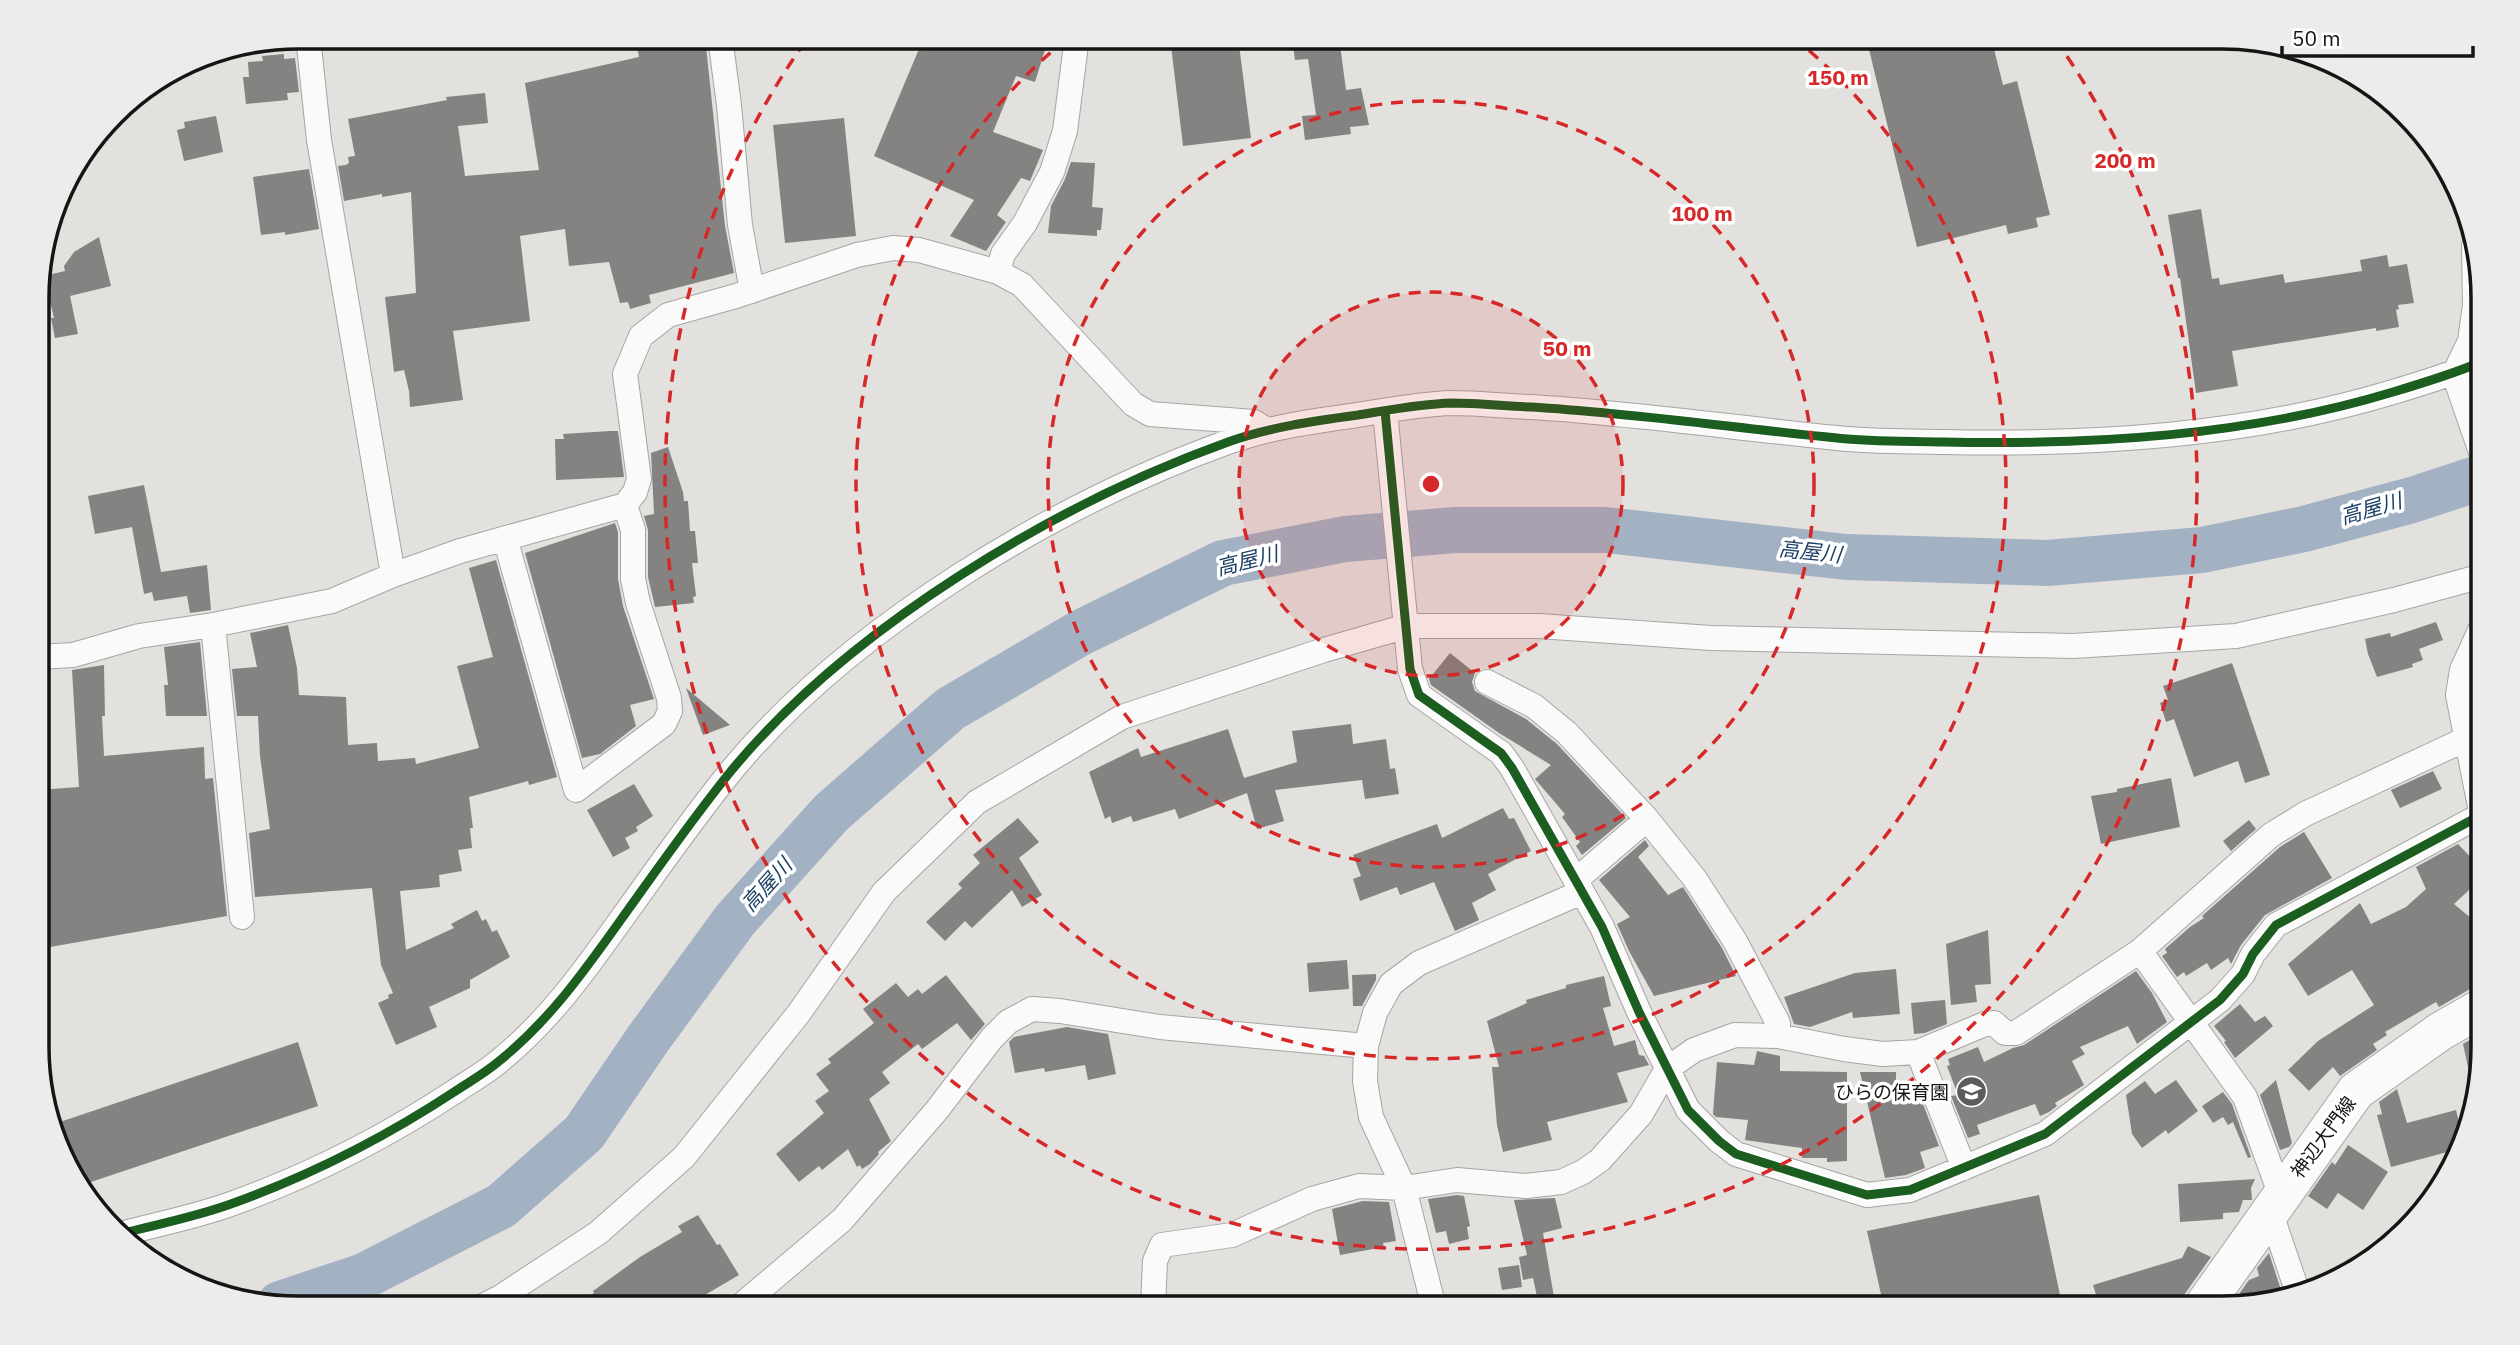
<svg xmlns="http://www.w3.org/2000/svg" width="2520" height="1345" font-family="'IBM Plex Sans','Noto Sans JP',sans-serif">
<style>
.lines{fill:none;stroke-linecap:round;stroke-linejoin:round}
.river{stroke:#a3b2c3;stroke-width:46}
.building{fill:#848381}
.minor-casing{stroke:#a6a5a3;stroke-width:26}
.primary-casing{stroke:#a6a5a3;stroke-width:40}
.minor{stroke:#fbfafa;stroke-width:24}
.primary{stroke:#fbfafa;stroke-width:38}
.cycleway-casing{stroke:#fff;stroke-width:13}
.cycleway{stroke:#1b5e20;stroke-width:9}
.ring{fill:none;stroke:#d62828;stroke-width:3.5;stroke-dasharray:12 9}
.labels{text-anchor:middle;stroke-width:7;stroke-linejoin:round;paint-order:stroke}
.poi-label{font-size:19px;fill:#161513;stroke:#fff;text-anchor:end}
.street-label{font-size:19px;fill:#161513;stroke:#fff}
.water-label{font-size:21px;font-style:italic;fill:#1d4165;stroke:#fff}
.rim{fill:none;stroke:#161513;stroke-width:3.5}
.centre{fill:#d62828;stroke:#fff;stroke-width:3.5}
.ring-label{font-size:21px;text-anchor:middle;font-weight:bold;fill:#d62828;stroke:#fff;stroke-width:7;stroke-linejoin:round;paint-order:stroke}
</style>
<rect width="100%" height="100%" fill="#e3e1de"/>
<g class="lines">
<path class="river" d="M280,1304L364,1276L501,1206L584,1133L648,1039L735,920L831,813L950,709L1080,633L1223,563L1345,539L1455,530H1606L1846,557L2047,563L2202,550L2304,529L2412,500L2482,477"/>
</g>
<path class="building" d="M635,37H705L725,226L734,273L649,295L651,303L630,309L628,302L620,303L609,262L569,266L565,229L520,236L530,321L453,331L463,400L410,407L409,391L404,370L394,372L385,297L416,293L411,192L382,197V194L344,201L338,166L346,165L349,163L348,157L355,156L348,119L447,100L446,97L485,93L488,123L458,126L465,176L539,170L525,83L639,57Z
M930,37H1049L1035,82L1016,76L993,132L1043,150L1030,181L1021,178L997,215L1006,222L986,251L950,236L974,200L874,156L919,49L924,51Z
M1170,37H1238L1251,138L1183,146Z
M1292,37H1339L1346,90L1361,88L1369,125L1350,127L1351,134L1305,140L1302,116L1316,115L1308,59L1295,60Z
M1866,37H1991L2003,85L2017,81L2050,215L2036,218L2038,227L2008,234L2006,225L1917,247Z
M284,54V59L295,58L299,92L287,93L288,100L246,104L243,77H249L248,62L263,61L262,56Z
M216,116L223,152L184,161L177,130L185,128L184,122Z
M844,118L856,236L785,243L773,125Z
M1071,162L1095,163L1092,207L1103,208L1101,230H1097V236L1048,233L1051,206L1065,179Z
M309,169L319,229L285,235V232L261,235L253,177Z
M2201,209L2212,279L2219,278L2220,285L2283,274L2285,283L2362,271L2360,260L2387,255L2389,267L2407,264L2414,303L2398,305L2399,309L2396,310L2399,327L2376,331V328L2232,351L2238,386L2196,393L2180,278H2178L2168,215Z
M99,237L111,286L70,296L78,334L55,338L51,318H54L44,276L65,271L64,266L74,252Z
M610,431H618L624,477L556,480L555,439H564L563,434Z
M668,447L683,492L684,501H688L690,531H695L698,563H692L696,596L693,597L694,603L655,607L648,577V530L644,516L654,514L651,453Z
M144,485L161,572L207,565L211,610L190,613L187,596L154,601L152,592L144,594L132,527L95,534L88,496Z
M615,523L618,532V579L623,606L654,699L630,705L636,726L600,754L582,758L525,553Z
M496,560L557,777L529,785L528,781L469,797L473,828H470L472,848L458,850L462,871L439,875L440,887L400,891L406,950L454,928L451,924L477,910L482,921L486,919L492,932L497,930L510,957L470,980V988L429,1007L437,1027L396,1045L378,1003L389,998L388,995L393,993L381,965L372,888L255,897L249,833L270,829L260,756L258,716H237L232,669L257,667L250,633L288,625L297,668L299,695L346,697L348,745L377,743L378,761L415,758L416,764L479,748L457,666L493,657L469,568Z
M2436,622L2443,640L2419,649L2423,660L2412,664L2413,667L2377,677L2368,654L2365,639L2390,633L2391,637Z
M200,642L207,716H166L164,685H168L164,647Z
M1450,653L1475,673L1472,682L1475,691L1526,719L1557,744L1626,818L1582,855L1576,846L1580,842L1562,817L1565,814L1535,779L1551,765L1499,733L1431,685L1429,679Z
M2232,663L2270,775L2245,783L2238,761L2194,777L2174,719L2166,722L2160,703L2168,700L2163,686Z
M104,665L105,716H102L104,756L204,747L205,779L213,778L227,916L50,947V944L39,946L38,790L79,787L72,670Z
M686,688L730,725L703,735Z
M1351,724L1353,744L1386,739L1390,769L1395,768L1399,794L1365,799L1362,780L1275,790L1284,821L1257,829L1247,793L1179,819L1175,809L1133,822L1131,816L1112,823L1110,816L1105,819L1089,772L1138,748L1141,757L1228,729L1244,778L1297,762L1292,731Z
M2433,771L2442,789L2400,808L2391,790Z
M2171,778L2180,827L2101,844L2091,796L2117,792V789Z
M634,784L653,816L636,827L638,831L625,838L630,848L613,857L587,810Z
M1503,808L1509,819L1514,818L1531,851L1488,874L1496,890L1472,903L1479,920L1455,931L1434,882L1400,895L1397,887L1360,901L1353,879L1361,876L1353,855L1437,824L1442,838Z
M1018,818L1039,842L1019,858L1042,895L1022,907L1012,890L972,928L965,921L945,941L926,922L962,888L958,884L980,863L973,855Z
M2249,820L2256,829L2231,851L2223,841Z
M2304,832L2332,878L2265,915L2241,945L2231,964L2228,958L2211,970L2207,963L2186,976L2184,972L2177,977L2162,956L2167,953L2165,949L2190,927L2204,918L2202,916L2280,847Z
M1645,840L1649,846L1638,857L1668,895L1683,887L1722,948L1736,976L1654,996L1629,951L1617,924L1630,917L1599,880Z
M2458,844L2483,870V877L2454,904L2483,928V985L2472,988L2439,1007L2436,1002L2385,1032L2387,1035L2373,1044L2377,1050L2340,1076L2333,1067L2309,1091L2288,1070L2318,1041L2374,1005L2352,970L2308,996L2288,964L2360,903L2371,924L2406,907L2426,889L2416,867Z
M1988,930L1991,984L1975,985L1977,1002L1951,1005L1946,944Z
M1347,960L1349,989L1309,992L1307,963Z
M1896,969L1900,1014L1853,1018L1852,1012L1810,1027L1794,1024L1784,997L1855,973Z
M2136,971L2152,993L2167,1022L2137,1044L2128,1026L2080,1047L2085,1054L2072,1061L2084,1085L2055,1103L2057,1106L2049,1112L2040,1116L2035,1104L1977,1125L1980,1134L1968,1138L1951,1096L1958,1095L1947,1066L1950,1065L1948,1059L1978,1047L1984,1062L2013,1048L2024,1045Z
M1376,974V980L1362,1006H1353L1352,975Z
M946,975L985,1024L971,1040L957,1023L922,1049L918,1044L882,1072L890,1083L869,1099L891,1141L878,1152L879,1154L870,1164L862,1169L860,1165L857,1167L848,1149L822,1170L819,1166L799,1182L776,1154L824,1113L815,1101L829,1091L816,1074L831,1063L828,1059L874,1023L863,1009L896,983L908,997L918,989L922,994Z
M1604,976L1611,1006L1603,1008L1614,1046L1635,1040L1639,1055L1644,1056L1649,1065L1617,1073L1628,1102L1547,1122L1552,1140L1503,1152L1497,1125L1492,1067H1499L1487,1021L1527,1003L1526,1000L1566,988V985Z
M1945,1000L1947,1024L1925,1033L1914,1034L1911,1003Z
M2240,1004L2255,1022L2265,1016L2273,1026L2235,1058L2224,1042L2226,1041L2214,1026Z
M1067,1027L1108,1034L1116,1074L1088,1080L1085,1065L1045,1072L1044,1068L1015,1073L1009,1042L1014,1037Z
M2483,1032V1047L2473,1090L2463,1044Z
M298,1042L318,1106L79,1186L57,1146L51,1125Z
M1757,1051L1780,1056V1071L1847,1072V1161L1827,1162V1158H1802V1148L1745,1140L1748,1120L1716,1117L1713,1114L1717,1062L1754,1065Z
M1860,1072H1896V1097L1920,1096L1939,1146L1920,1152L1925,1168L1906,1175L1885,1178Z
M2176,1080L2198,1111L2168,1134L2166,1130L2142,1148L2132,1134L2126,1095L2145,1081L2155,1094Z
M2276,1080L2292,1143L2289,1147L2280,1150L2260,1095Z
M2397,1089L2407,1123L2456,1110L2459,1122L2466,1121L2459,1149L2391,1167L2377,1115L2382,1114L2379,1102Z
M2223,1092L2232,1104L2251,1157L2248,1158L2233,1122L2228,1125L2223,1117L2213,1123L2202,1106Z
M2348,1145L2388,1172L2363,1210L2338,1193L2327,1209L2308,1196L2332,1162L2335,1165Z
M2255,1179L2251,1188L2252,1200H2243L2239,1212L2223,1213V1219L2180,1222L2178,1184Z
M1457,1195L1464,1196L1470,1226L1467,1227L1469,1239L1449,1244L1446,1231L1436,1233L1428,1199Z
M2039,1195L2060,1295L2016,1304L2017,1308H1884L1867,1231Z
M1555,1198L1562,1228L1543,1233L1555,1303L1539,1306L1533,1278L1523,1280L1519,1257L1527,1255L1514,1200Z
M1363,1201L1389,1202L1396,1241L1383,1243L1384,1247L1340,1255L1332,1209Z
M698,1215L717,1245L720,1244L739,1275L698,1299L700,1302L689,1308H570L594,1293L593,1291L640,1257L682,1232L678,1226Z
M2188,1246L2211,1257L2184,1295L2180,1308H2100L2093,1285L2182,1258Z
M2269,1253L2281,1290L2264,1296L2267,1302L2229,1308L2249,1280L2259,1276L2257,1268Z
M1519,1265L1522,1287L1502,1290L1498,1268Z"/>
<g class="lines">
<defs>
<path id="minor" d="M308,37L319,140L393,575
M720,37L729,105L740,225L752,291
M2474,246L2475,305L2470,341L2454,374L2482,455
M998,272L1003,254L1025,223L1052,172L1065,131L1077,37
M1385,411L1410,669L1419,695L1501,753L1512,768L1602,927L1639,1012L1688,1110L1719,1141L1736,1154L1867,1195L1910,1190L2045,1134L2220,1000L2243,974L2253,954L2276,925L2483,814
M505,538L576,790L664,724L670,711L669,698L638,603L633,579V530L625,505
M213,625L242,917
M2482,626L2462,670L2458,695L2483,822
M38,657L73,655L139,636L213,625L332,601L393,575L460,551L625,505L635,492L639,479L625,374L641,336L668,315L736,296L857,255L893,248L919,250L998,272L1022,285L1133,404L1150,414L1254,422L1267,430
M1487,682L1534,706L1567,733L1647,819L1695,879L1735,941L1778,1023V1036
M1576,880L1647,819
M2140,951L2245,1097L2281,1196
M1918,1052L1964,1168
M2270,1211L2299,1296
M124,1233C159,1224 194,1217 228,1205C307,1177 384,1138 454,1092C469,1082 485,1073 498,1062C548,1022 583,973 620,921C656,871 692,819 731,771C849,628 1055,504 1228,442C1270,427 1314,421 1358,415C1389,410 1420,404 1451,403C1477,403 1505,406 1531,407C1633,413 1735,428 1837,438C1872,442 1908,441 1944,442C2094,445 2248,436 2393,392C2423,383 2453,374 2481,362
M479,1308L499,1298L598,1233L684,1157L799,1013L884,892L977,802L1122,717L1324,650L1407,626H1539L1711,638L2073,646L2236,636L2394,600L2482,576
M738,1308L842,1220L937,1110L992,1038L1008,1022L1032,1009L1060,1011L1160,1027L1366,1046
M1153,1308L1155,1261L1162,1245L1232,1235L1312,1199L1359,1186L1404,1188L1457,1180L1526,1186L1561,1182L1583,1172L1600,1160L1641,1114L1667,1069L1694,1050L1735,1035L1778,1036L1844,1049L1883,1054L1918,1052L1985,1024L1994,1023L2005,1033H2016L2140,951L2271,835L2305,814L2466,739
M1434,1308L1404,1188L1371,1117L1365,1081L1366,1046L1375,1013L1391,984L1419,963L1582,892"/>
<path id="primary" d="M2202,1308L2356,1091L2441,1031L2483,1007"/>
</defs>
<use href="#minor" class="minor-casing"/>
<use href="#primary" class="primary-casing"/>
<use href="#minor" class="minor"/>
<use href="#primary" class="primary"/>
<defs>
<path id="cycleway" d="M1385,411L1410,669L1419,695L1501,753L1512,768L1602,927L1639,1012L1688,1110L1719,1141L1736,1154L1867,1195L1910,1190L2045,1134L2220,1000L2243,974L2253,954L2276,925L2483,814
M124,1233C159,1224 194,1217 228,1205C307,1177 384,1138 454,1092C469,1082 485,1073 498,1062C548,1022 583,973 620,921C656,871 692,819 731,771C849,628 1055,504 1228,442C1270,427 1314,421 1358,415C1389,410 1420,404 1451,403C1477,403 1505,406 1531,407C1633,413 1735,428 1837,438C1872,442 1908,441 1944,442C2094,445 2248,436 2393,392C2423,383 2453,374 2481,362"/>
</defs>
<use href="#cycleway" class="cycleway-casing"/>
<use href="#cycleway" class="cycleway"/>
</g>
<circle cx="1431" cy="484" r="192" fill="#d62828" fill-opacity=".12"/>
<g class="ring">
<circle cx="1431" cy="484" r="192"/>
<circle cx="1431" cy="484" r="383"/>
<path d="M1793 37A575 575 0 1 1 1069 37"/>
<path d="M2055 39A766 766 0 1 1 807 39"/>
</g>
<defs>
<symbol id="school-disc" viewBox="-11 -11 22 22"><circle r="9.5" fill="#5e5c5a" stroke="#fff"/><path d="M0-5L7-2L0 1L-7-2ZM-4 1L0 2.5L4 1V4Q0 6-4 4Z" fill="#fff"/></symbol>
</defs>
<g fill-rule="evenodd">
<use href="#school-disc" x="1954" y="1074" width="35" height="35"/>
</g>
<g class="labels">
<g class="poi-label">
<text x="1949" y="1099">ひらの保育園</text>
</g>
<g class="street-label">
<text transform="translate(2323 1137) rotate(-54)" y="7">神辺大門線</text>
</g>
<g class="water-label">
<text transform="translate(2371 509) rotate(-16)" y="7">高屋川</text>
<text transform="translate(1810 552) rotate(6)" y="7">高屋川</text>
<text transform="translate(1247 561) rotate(-14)" y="7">高屋川</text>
<text transform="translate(767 885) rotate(-48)" y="7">高屋川</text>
</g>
</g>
<path d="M0 0H2520V1345H0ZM298 49H2222A249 249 0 0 1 2471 298V1047A249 249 0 0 1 2222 1296H298A249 249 0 0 1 49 1047V298A249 249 0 0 1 298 49Z" fill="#ececec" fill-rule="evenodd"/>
<path class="rim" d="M298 49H2222A249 249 0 0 1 2471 298V1047A249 249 0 0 1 2222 1296H298A249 249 0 0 1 49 1047V298A249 249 0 0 1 298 49Z"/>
<circle cx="1431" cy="484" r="10" class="centre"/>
<g class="ring-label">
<text x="1838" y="85">150 m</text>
<text x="2125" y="168">200 m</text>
<text x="1702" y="221">100 m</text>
<text x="1567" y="356">50 m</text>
</g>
<path d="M2282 46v10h191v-10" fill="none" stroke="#161513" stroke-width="3.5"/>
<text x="2292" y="46" font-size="21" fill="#161513" stroke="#ffffff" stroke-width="5" paint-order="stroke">50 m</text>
</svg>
